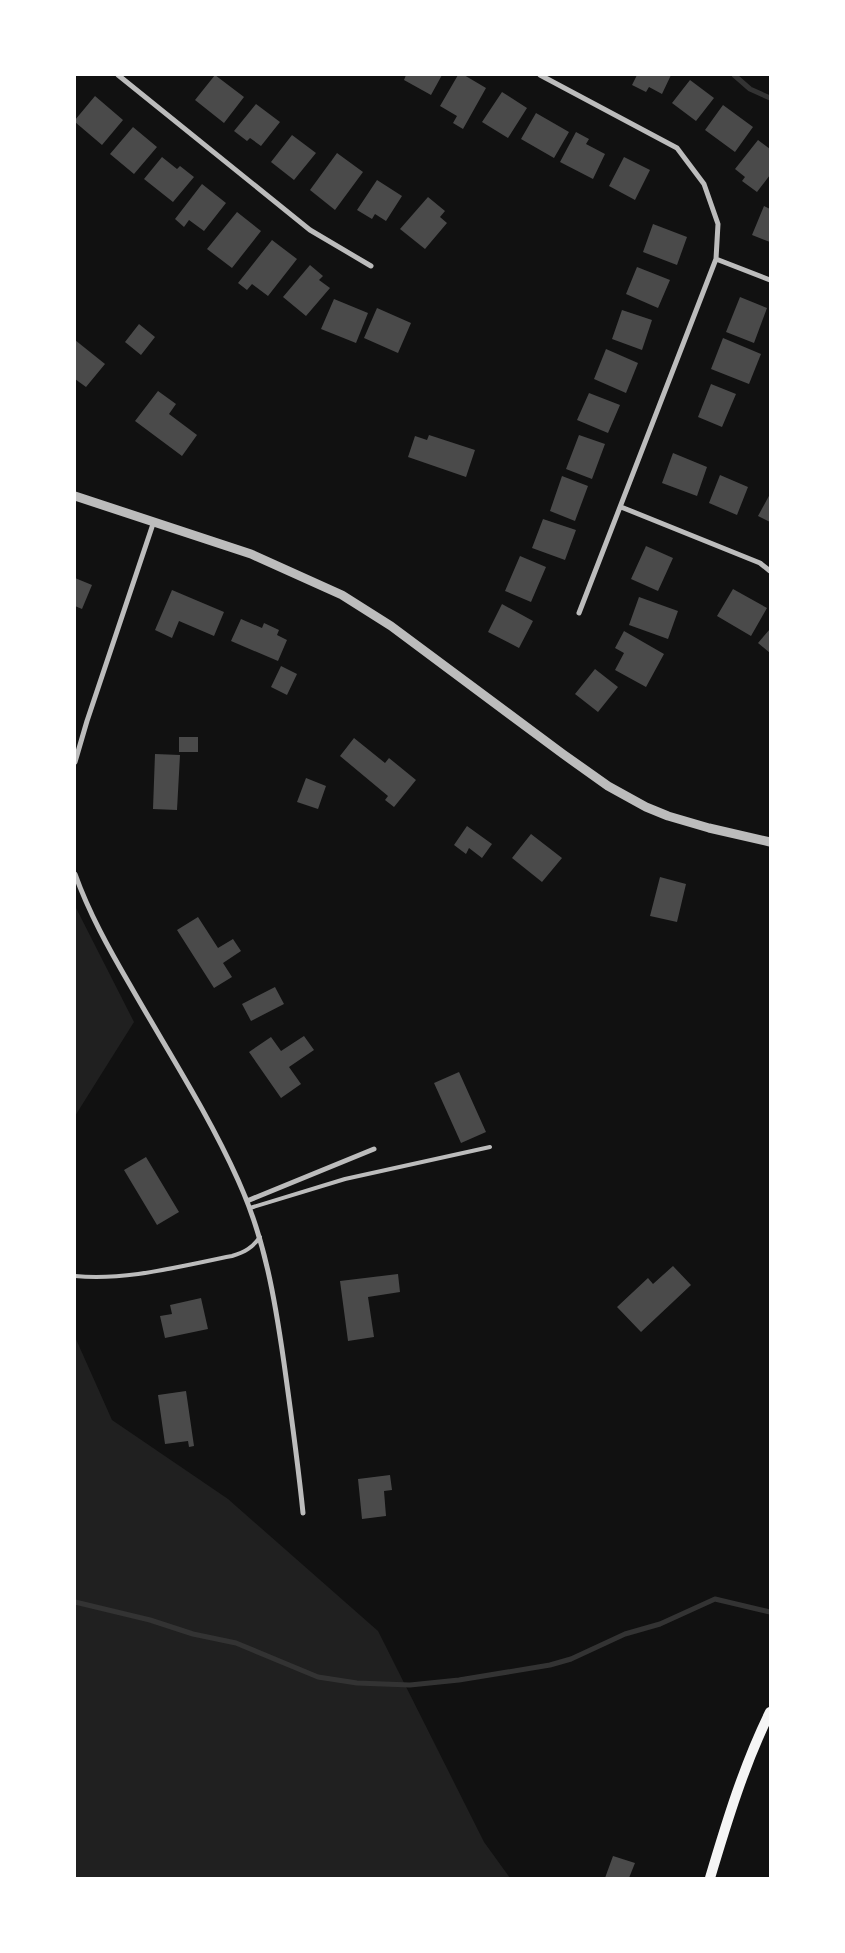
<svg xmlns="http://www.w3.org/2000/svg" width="845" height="1953" font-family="'Roboto Serif',serif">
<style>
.green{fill:#202020}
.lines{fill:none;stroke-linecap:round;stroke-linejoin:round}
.stream{stroke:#333;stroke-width:5}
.building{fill:#4a4a4a}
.service{stroke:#bcbcbc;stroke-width:4}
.minor{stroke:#bcbcbc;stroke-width:5}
.tertiary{stroke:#bcbcbc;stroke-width:9}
.secondary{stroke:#f5f5f5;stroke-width:10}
</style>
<rect width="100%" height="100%" fill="#111"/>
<path class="green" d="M75,906L134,1022L75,1116Z
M75,1337L112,1420L228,1499L378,1631L484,1842L510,1878H75Z"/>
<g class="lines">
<path class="stream" d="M734,75L750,89L770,98
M75,1602L150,1620L193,1634L236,1643L318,1677L357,1683L410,1685L459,1680L550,1665L571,1659L625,1634L660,1624L715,1599L770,1612"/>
</g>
<path class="building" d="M215,75L244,97L224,123L195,100Z
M406,75H442L431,95L404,80Z
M458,75H464L486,88L463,129L453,123L457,116L440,106Z
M637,75H671L662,94L649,87L646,92L632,85Z
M690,80L714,98L696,121L672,103Z
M502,92L527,108L508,138L482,122Z
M95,96L123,120L102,145L75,122V120Z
M256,104L280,122L261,146L250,138L247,141L234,131Z
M723,105L753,127L735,152L705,130Z
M536,113L569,132L554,158L521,139Z
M133,127L157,147L134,174L110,154Z
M576,132L589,139L586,144L605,154L593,179L560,162Z
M292,135L316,153L294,180L271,162Z
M758,140L770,149V175L757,192L742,181L745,177L735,169Z
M337,153L363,172L335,210L310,190Z
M162,157L177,169L180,166L194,177L173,202L144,179Z
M624,157L650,170L635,200L609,186Z
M377,180L402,196L386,221L375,214L372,219L357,210Z
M202,184L226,203L204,231L189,220L184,227L175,219Z
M428,197L445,211L440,217L447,223L425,249L400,229Z
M764,206L770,209V242L752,235Z
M237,212L261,231L232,268L207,249Z
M653,224L687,237L677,265L643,252Z
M272,240L297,259L268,296L252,284L247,290L238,283Z
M310,265L323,276L319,280L330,288L306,316L283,297Z
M637,267L670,280L658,308L626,294Z
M740,297L767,308L754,343L726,332Z
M334,299L368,313L356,343L321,329Z
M377,308L411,323L398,353L364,338Z
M622,310L652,320L642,350L612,339Z
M139,324L155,337L141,355L125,342Z
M723,338L761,354L749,384L711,369Z
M75,340L105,364L86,387L75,379Z
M606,349L638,363L626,393L594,379Z
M711,384L736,394L722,427L698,417Z
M158,391L176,404L169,414L197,435L182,456L135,421Z
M589,393L620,405L608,433L577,420Z
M429,435L475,450L466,477L408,457L415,436L427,440Z
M579,435L605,444L592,479L566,469Z
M673,453L707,467L697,496L662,483Z
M720,475L748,487L737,515L709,503Z
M562,476L588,486L575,521L550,511Z
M770,494V522L758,516Z
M543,519L576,530L565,560L532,548Z
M646,546L673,558L658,591L631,579Z
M520,556L546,567L531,602L505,591Z
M75,578L92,585L82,609L75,606Z
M733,589L767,608L751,636L717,616Z
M172,590L224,612L214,636L179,621L172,638L155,630Z
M639,597L678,611L668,639L629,625Z
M502,604L533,621L519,648L488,632Z
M241,619L262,628L264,623L279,630L277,635L287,640L278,661L231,641Z
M770,629V653L758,643Z
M624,631L664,654L646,687L615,670L624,653L615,648Z
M281,666L297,674L287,695L271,687Z
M595,669L618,687L598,712L575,694Z
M179,737H198V752H179Z
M354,738L385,763L389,758L416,780L394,807L385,800L388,796L340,756Z
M155,754L180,755L177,810L153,809Z
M306,778L326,786L318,809L297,802Z
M467,826L492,844L482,858L469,848L466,854L454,845Z
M531,834L562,858L542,882L512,858Z
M660,877L686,884L677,922L650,916Z
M198,917L218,948L233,939L241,951L223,963L232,977L214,988L177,930Z
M275,987L284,1004L251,1021L242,1004Z
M304,1036L314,1050L289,1067L301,1084L281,1098L249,1052L271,1037L281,1051Z
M459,1072L486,1132L461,1143L434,1083Z
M146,1157L179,1212L157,1225L124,1170Z
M673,1266L691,1285L641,1332L617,1307L648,1278L653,1284Z
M398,1274L400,1292L368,1297L374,1337L348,1341L340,1281Z
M201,1298L208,1329L165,1338L160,1316L172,1314L170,1305Z
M186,1391L194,1446L189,1447L188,1441L165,1444L158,1395Z
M390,1475L392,1490L384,1491L386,1516L362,1519L358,1479Z
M613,1856L635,1863L629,1878H605Z"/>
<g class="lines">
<path class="service" d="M250,1208L345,1179L490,1147
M75,1276C127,1281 180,1266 232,1256C245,1252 252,1248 260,1237"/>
<path class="minor" d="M118,75L310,230L371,266
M540,75L677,148L704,184L718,224L716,259L579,613
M716,259L770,280
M621,507L760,563L770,571
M75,762L87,721L154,521
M75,874C89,913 109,949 130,985C167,1050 208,1113 238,1180C265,1239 275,1300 284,1363C291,1413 298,1463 303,1513
M247,1201L374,1149"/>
<path class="tertiary" d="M75,496L251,554L342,595L391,626L563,754L608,786L646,807L668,816L709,828L770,842"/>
<path class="secondary" d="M710,1878C727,1821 744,1765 770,1712"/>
</g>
<rect width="845" height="1953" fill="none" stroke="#ffffff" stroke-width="152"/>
</svg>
